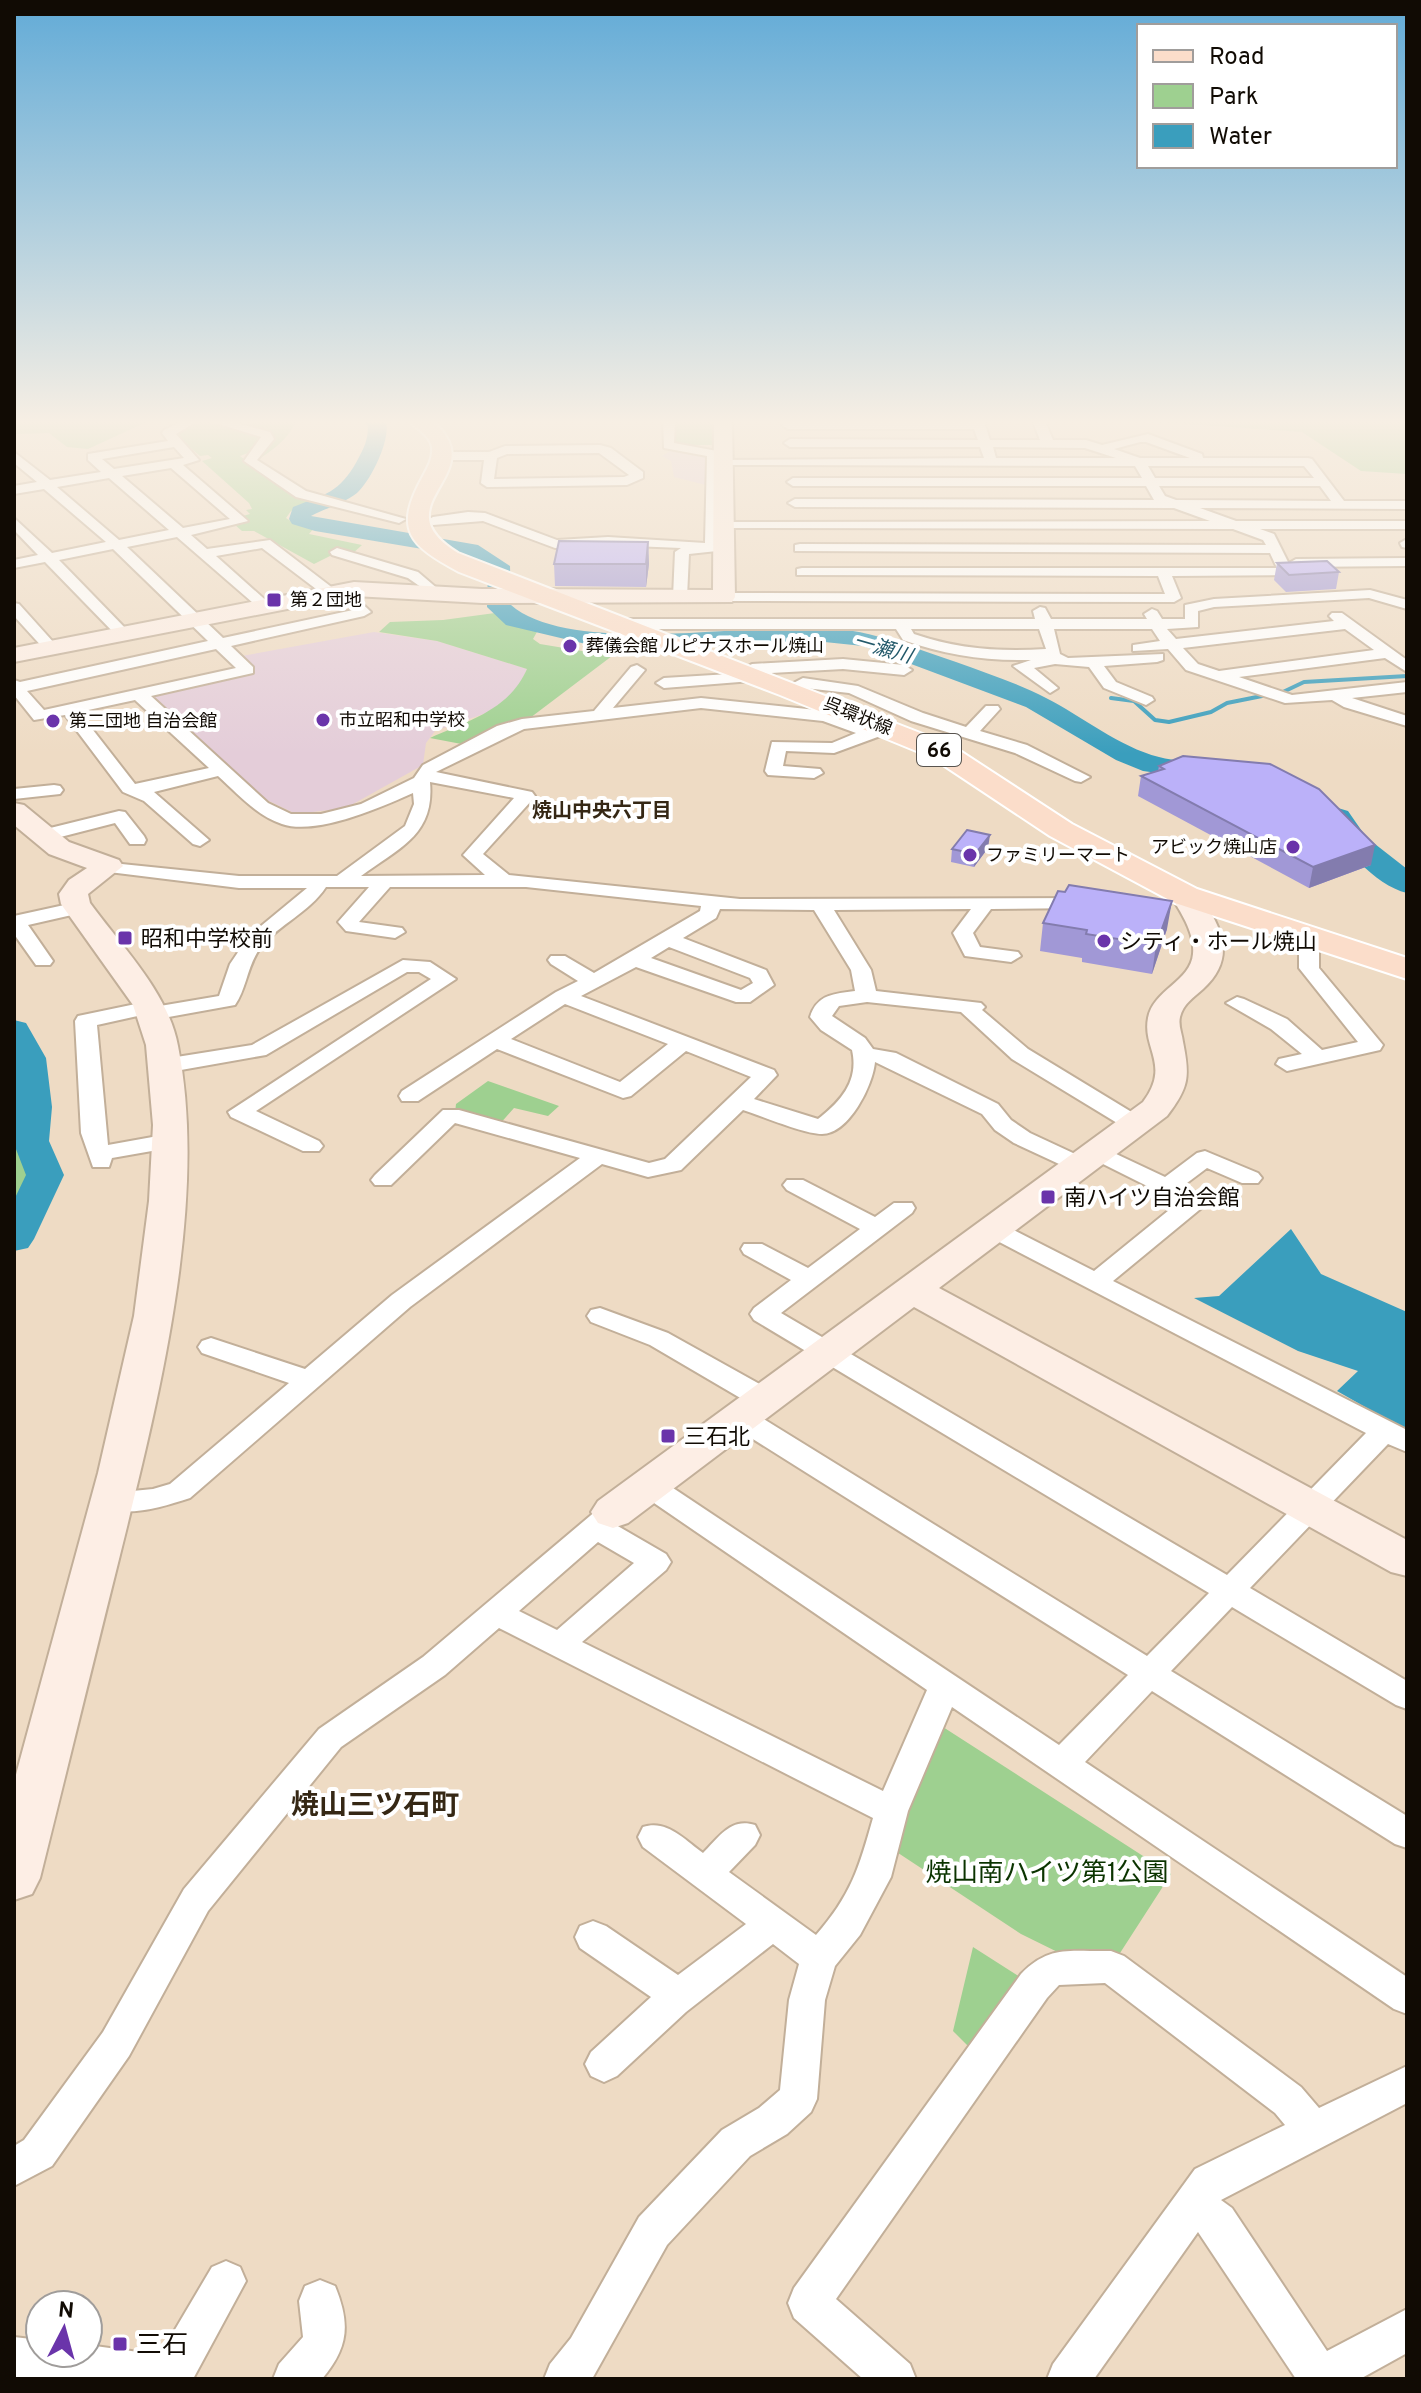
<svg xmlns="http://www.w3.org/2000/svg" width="1421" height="2393" font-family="Overpass,'Noto Sans JP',sans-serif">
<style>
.education{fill:#e4cdd9}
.green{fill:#9ed090}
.water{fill:#3a9ebd}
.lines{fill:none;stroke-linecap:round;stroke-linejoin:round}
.stream{stroke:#3a9ebd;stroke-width:4}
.river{fill:#3a9ebd;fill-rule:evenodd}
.street-casing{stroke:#c2af99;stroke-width:4}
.secondary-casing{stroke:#c2af99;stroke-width:4}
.primary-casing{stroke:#fff;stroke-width:4}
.street{fill:#fff;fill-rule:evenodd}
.secondary{fill:#fdeee5;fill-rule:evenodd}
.primary{fill:#fbddca;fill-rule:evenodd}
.wall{fill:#a198d6}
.shaded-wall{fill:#837cae}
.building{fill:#bbb1f9;stroke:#837cae;stroke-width:2}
.poi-dot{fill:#6a34aa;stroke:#fff;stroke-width:3}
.labels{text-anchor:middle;stroke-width:8;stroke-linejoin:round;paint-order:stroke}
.far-poi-label{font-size:18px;fill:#110b04;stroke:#fff;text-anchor:start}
.far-street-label{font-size:18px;fill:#110b04;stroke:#fff}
.far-water-label{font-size:20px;font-style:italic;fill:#23596a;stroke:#fff}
.shield{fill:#fff;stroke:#58544f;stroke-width:2}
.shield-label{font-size:20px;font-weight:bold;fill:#110b04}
.far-neighbourhood-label{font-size:20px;font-weight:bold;fill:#352714;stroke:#fff}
.poi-label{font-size:22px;fill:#110b04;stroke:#fff;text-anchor:start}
.near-park-label{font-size:26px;fill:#0b3400;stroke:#fff}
.near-poi-label{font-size:26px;fill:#110b04;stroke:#fff;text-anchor:start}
.near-neighbourhood-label{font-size:28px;font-weight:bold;fill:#352714;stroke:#fff}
</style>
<rect width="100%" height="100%" fill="#eedbc4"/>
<path class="education" d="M672,450L707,453L710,486L674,477L671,461L662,456Z
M374,632L437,641L527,669L518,690L492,711L435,731L426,743L423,765L346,808L296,814L267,800L149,695L253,670L242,656Z"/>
<path class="green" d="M14,419H153L88,449L67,447L49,433L14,434Z
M204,419L249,427L257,419H297C289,439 274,449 256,461L253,451L240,456L283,489L313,501L291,511L286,518L295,524L314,528L309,534L362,545L351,555H332L314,564L254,531H242L235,525L244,521L243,516L250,514L246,510L252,509L249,503L202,461L212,458L208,455L200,456L174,434Z
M673,419H717L718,445H680L672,441Z
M1114,419H1407V474L1361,471L1302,432Z
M495,613L508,622L538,630L533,639L540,644L612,656L522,724L472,746L430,738C468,721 509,710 527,669L437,641L379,632L390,622L443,620Z
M14,1038L26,1080L28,1131L37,1184L14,1226Z
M488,1081L559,1106L548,1116L514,1108L498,1126L455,1113L456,1104Z
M929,1718L1171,1874L1111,1967L1090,1968L1021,1934L883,1843Z
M973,1947L1034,1986L983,2061L953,2031Z"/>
<path class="water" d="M1291,1229L1321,1274L1407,1312V1431L1337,1391L1358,1371L1298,1351L1194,1298L1219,1296Z"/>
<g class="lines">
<path class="stream" d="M1283,692L1304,682L1407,676
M1111,698L1134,701L1155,720L1169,722L1211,712L1227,703L1262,696"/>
<path class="river" d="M360,419H385C393,436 371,481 357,493C343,504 326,508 311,516L478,545L510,566L511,605C569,655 739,625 815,627C865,628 909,646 956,662C986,673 1017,683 1046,698C1082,716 1119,747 1159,757C1178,762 1199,761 1219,766L1223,772L1219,778L1209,780L1143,771L1116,760L1026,707L863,646L815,641L636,649L590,645L506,625L487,607L488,569L464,556L315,531L292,524L289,519L293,507C326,494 339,493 357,461C364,448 368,440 368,426Z
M1338,808L1348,811L1366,837L1407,869V893C1374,885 1341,845 1324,817L1328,811Z
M14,1020L26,1023L46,1058L52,1107L49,1141L64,1175L34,1239L28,1248L14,1251V1200L26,1175L14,1144Z"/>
<defs>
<path id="street" d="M186,419H201L176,434L199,460L183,465L248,521L191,535L207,549L270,540L334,589L345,587L371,612L364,616L231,646L253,667V673L151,696L268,803L291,814H321L361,804L414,778L423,765L497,726L522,719L594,711L631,667L637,665L645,670L613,708L701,698L826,711L871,727H883L885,731L883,735L834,753L786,751L783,766L820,769L823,773L814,778L768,775L765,771L772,742L832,743L856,733L823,721L701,708L524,729L436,772L532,792L535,796L532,800L483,854L509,875L740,899L1091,898L1094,902L1084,908L991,909L973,933L980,947L1018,952L1021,956L1011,962L965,956L953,933L971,909L834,910L871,970L876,991L981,1003L985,1007L982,1010L1028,1049L1143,1119L1146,1124L1143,1129H1127L1012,1059L961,1012L867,1002L839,1006L832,1016L865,1038L873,1049L896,1053L998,1104L1011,1120L1030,1133L1088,1160L1092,1165L1088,1170H1072L1014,1143L995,1130L982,1114L875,1062C873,1085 849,1134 822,1134C804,1134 762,1116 743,1110L681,1170L648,1177L602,1164L410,1307L190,1498C162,1507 131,1517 102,1508L98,1501L102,1494L153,1489L170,1484L289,1383L202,1353L198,1347L202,1341L211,1338L305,1369L392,1295L580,1158L455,1123L391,1185H375L371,1180L375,1175L443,1110H459L649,1163L665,1159L751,1077L686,1051L631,1096L623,1098L497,1049L418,1101H402L399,1096L402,1091L556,992L578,981L551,964L548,960L551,956H565L594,973L700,911L701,906L526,887H390L359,922L402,928L405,932L395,938L346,931L338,922L369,887H326C309,913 279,924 261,947C247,965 247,988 235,1005L152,1020L142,1015L97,1025L108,1145L169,1134L177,1136L181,1141L177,1146L169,1148L112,1158L109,1167H93L81,1133L75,1021L78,1016L150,1001L160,1006L219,996L230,964L249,936L307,888H239L109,872L100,866L102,862L239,876H337L405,826L414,804L413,793C382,807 316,836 282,824C256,815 238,794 218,776L154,792L209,840L200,846L193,844L144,801L123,792L65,715L34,720L14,695V680L20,682L208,641L113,549L59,560L127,630L130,633L122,638L117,636L45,562L14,568V560L38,555L14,530V518L52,553L106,542L44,489L14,494V486L37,482L14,463V452L50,480L101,472L88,460V454L168,441L162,433L164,430ZM174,447L184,458L114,469L102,459ZM171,468L230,519L183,528L122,476ZM109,478L169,530L119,540L57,487ZM177,537L259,608L264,609L271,605L216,556L262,548L324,595L335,594L353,610L223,638L127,547ZM216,649L236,668L44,710L27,691ZM135,700L209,768L135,784L79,712ZM430,782L514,798L463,855L485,875L361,876C399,848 435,835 430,782ZM720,909L814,910L851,970L855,991C834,994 817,994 810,1017L821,1030L852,1050C859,1081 841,1101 818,1119L754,1099L777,1075L774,1070L581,996L636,967L736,1002H750L774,985L766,970L683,938L716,918ZM669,947L750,978L753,983L741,990L651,958ZM565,1004L668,1044L620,1082L511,1039Z
M203,419H222L270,432L274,439L257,460L306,491L406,519L399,523L296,497L244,461L261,437Z
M663,419H675L674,443L717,451L719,460L984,458L980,447H790L784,443L790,439L978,440L974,429H788L782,425L788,421H972L971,419H983L990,440H1040L1032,419H1044L1053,440H1086L1102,445L1148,434L1202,454L1203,458H1308L1312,459L1344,501H1407V509L1200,508L1236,521H1407V529H1260L1274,534L1293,572L1291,575L1172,576L1181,598L1174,602L724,601L717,597L724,593L1165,594L1158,576L797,575V569L802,568H1277L1270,553L795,551V545L800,544L1266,545L1263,540L1233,529L719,528L717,551L689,554L687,597L680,601L673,597L675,552L681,548L608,545L555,548L483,521L433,525L426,521L433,517L468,512L485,513L557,540L608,537L705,543L707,456L664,448ZM1140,442H1146L1190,458H1140L1114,449ZM993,447L1085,448L1116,458H996ZM720,465L1135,466L1142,478H793L787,482L793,486H1146L1154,500L795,499L788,503L795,507L1174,508L1210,521L719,522ZM1148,466H1304L1314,478H1155ZM1159,486H1320L1331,501L1176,500L1165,496Z
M600,445L611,448L643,472V478L627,485L487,487L481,483L484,460H441L435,456L441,452H489L505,446ZM599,453L629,475L624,477L494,479L497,458L507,454Z
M1407,539V548L1402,547L1400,543Z
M337,548L418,572L445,595L438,599L408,578L332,555L330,552Z
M1407,558V566L1296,567L1289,563L1296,559Z
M1370,590L1407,600V609L1369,598L1214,607L1198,611V627L1167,629L1176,639L1334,621L1329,616L1332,613H1342L1407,660V672L1385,658L1239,677L1292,695L1407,682V692L1352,698L1407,716V726L1344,707L1332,700L1285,703L1186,670L1168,649L1133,651V645L1160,641L1152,629H1054L1060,654L1068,658L1163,654V660L1157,662L1104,666L1116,682L1152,697L1154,700L1146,705L1104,688L1089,667L1055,664L1034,668L1058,688L1050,693L1013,666L1031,660C985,661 945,655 903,640L896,629H621L613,624L621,619H1035L1033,611L1040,607L1045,608L1051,619H1147L1144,614L1152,609L1157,611L1162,619H1185V605L1214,599ZM911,629H1039L1046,649C1000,652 958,649 914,634ZM1345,629L1374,650L1219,671L1198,664L1183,648Z
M14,603L19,604L55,644V650H45L14,616Z
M843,659L904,665L912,670L904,675L843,669L752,674L744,669L752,664Z
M746,673L754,678L752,681L664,688L656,683L664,678Z
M803,678L858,686L923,713L966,727L986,706H998L1000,709L980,731L1027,745L1090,777L1081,782L1075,781L1015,753L911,721L849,693L805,688L790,694L782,689Z
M54,785L60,786L63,790L60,794L14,799V789Z
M119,811L125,812L144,836L146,840L144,844H130L115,823L41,842L32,836L34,832Z
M78,902L85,904L88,908L85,912L28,925L53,961L50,965H36L14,934V916Z
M1309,930L1319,936V968L1383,1045L1380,1050L1287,1071L1276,1064L1279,1059L1302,1054L1271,1029L1226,1003L1237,997L1244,999L1287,1019L1322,1050L1358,1042L1299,968V936Z
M403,960L430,962L456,979L256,1111L319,1141L323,1146L319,1151H303L231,1117L228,1112L431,979L419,972H407L266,1055L164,1073L153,1066L164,1059L252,1045Z
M1097,1145L1165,1177L1197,1153L1205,1151L1258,1173L1262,1178L1258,1183H1242L1207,1168L1183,1186L1204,1196L1207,1201L1204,1206L1113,1281L1407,1430V1452L1388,1444L1250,1588L1407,1681V1709L1396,1705L1232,1607L1171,1671L1407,1816V1848L1395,1844L1152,1691L1085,1762L1407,1977V2014L1394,2009L952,1707L908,1811L891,1877L860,1935L835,1966L825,2000L817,2099L811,2112L787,2134L750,2156L667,2245L592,2379H544L550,2364L571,2338L639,2217L722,2130L759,2108L780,2090L789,2000L799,1964L773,1944L686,2012L617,2076L604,2082L591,2076L585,2064L591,2052L651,1997L580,1948L575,1937L580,1926L593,1921L606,1926L678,1975L746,1924L643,1847L638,1837L643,1827C666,1819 684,1839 703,1853C719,1837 731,1817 755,1825L760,1835L755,1845L729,1872L816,1935C851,1895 859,1868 873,1818L499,1628L445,1675L341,1747L208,1911L129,2056L52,2166L14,2186V2146L24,2140L103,2032L184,1889L319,1729L423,1657L603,1505L613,1502L623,1505L627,1512L616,1525L666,1554L671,1562L666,1570L582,1642L883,1791L927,1690L638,1492L634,1485L638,1478L648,1475L658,1478L1059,1745L1128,1675L729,1424L725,1417L729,1410L739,1408L749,1410L1147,1656L1209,1593L754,1320L750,1314L754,1308L791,1280L744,1254L741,1249L744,1244H762L808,1268L860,1229L787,1190L783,1185L787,1180H803L875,1217L894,1203H912L915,1208L912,1213L781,1313L1227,1575L1366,1433L984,1234L981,1229L984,1224H1002L1094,1271L1179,1202L1089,1157L1085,1152L1089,1147ZM598,1542L634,1563L557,1630L519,1611Z
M600,1308L668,1333L774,1392L778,1399L774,1406L764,1408L754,1406L650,1345L591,1322L587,1316L591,1310Z
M1111,1951L1124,1956L1301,2087L1319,2108L1407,2066V2103L1221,2200L1232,2208L1327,2351L1407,2309V2353L1360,2379H1296L1198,2232L1094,2379H1047L1053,2364L1195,2169L1285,2125L1275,2113L1105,1983L1059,1985L1047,1998L836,2299L910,2364L916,2379H863L794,2318L788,2303L794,2288L1021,1974C1050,1944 1071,1952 1111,1951Z
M226,2261L240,2267L246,2281L193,2379H14V2337L40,2340V2353H88V2345L160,2355L212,2267Z
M320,2280L335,2286C351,2325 348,2348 322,2379H273L279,2364L303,2337L299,2301L305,2286Z"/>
<path id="secondary" d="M714,419H732L735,597L732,602L482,603L354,596L14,662V648L354,582L482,589L713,590Z
M14,803L24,805L69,842L119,860L123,866L88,894L90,903C122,947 168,992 178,1046C209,1202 158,1402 120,1555C93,1662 67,1770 40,1878L32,1894L14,1900V1782L98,1473L134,1316L149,1201L153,1125L146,1045L133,1005L61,904L59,894L69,880L87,868L49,854L14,825Z
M1186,887L1196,890C1220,924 1239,956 1203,989C1194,997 1183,1004 1180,1017C1178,1026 1182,1033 1183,1042C1190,1077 1189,1087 1167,1116L939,1288L1407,1540V1576L1391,1572L914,1307L628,1523L613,1528L598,1523L591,1512L598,1501L1143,1102C1171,1065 1142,1049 1148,1018C1153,990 1191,981 1193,954C1195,933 1181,913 1171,896L1176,890Z"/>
<path id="primary" d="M408,419H430C498,474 377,503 458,553L951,745L1072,824L1197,889L1407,958V979L1175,903L1050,836L931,757L780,695L459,572C409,545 393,530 423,476C428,467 433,458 432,447C430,435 415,428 408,419Z"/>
</defs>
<use href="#street" class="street-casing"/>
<use href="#secondary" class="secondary-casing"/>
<use href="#primary" class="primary-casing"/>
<use href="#street" class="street"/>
<use href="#secondary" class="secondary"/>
<use href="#primary" class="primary"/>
</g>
<path class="wall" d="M648,542L649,564L646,587L555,586L554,564Z
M1277,563L1339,572L1336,589L1286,592L1274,580Z
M1159,766L1371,865L1309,888L1138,796L1141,776L1158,771Z
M988,848L974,867L951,862L952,849Z
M1043,923L1167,929L1152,974L1082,962V958L1040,951Z"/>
<path class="shaded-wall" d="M648,542L649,564L646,587V564Z
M990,835L988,848L974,867L975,854Z
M1375,845L1371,865L1309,888L1313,867Z
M1172,901L1167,929L1152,974L1156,945Z"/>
<path class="building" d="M559,541L648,542L646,564H554Z
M1327,561L1339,572L1289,575L1277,563Z
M1183,756L1270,764L1319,789L1375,845L1313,867L1141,776L1164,769L1159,766Z
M967,830L990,835L975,854L952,849Z
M1069,885L1172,901L1156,945L1086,934L1087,930L1043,923L1058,891L1065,892Z"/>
<linearGradient id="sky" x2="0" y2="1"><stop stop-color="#62abd7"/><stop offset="0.56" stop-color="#f7efe4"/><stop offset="1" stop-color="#f7efe4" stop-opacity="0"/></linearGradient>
<rect width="1421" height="754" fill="url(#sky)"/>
<g class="poi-dot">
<rect x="266" y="592" width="16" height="16" rx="4"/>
<circle cx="570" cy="646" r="8"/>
<circle cx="323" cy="720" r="8"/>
<circle cx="53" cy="721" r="8"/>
<circle cx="1293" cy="847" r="8"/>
<circle cx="970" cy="855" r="8"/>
<rect x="117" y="930" width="16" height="16" rx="4"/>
<circle cx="1104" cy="941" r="8"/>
<rect x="1040" y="1189" width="16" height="16" rx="4"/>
<rect x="660" y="1428" width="16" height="16" rx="4"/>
<rect x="112" y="2336" width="16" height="16" rx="4"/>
</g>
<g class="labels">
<g class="far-poi-label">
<text x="290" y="606">第２団地</text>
<text x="586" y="652">葬儀会館 ルピナスホール焼山</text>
<text x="339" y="726">市立昭和中学校</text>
<text x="69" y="727">第二団地 自治会館</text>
<text x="1277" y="853" text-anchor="end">アビック焼山店</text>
<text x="986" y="861">ファミリーマート</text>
</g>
<g class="far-street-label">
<text transform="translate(858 716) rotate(22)" y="6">呉環状線</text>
</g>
<g class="far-water-label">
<text transform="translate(883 648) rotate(16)" y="7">一瀬川</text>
</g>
<rect class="shield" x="917" y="734" width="44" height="32" rx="6"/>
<g class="shield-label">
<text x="939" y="757">66</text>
</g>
<g class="far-neighbourhood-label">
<text x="602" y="817">焼山中央六丁目</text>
</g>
<g class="poi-label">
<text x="141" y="946">昭和中学校前</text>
<text x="1120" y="949">シティ・ホール焼山</text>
<text x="1064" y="1205">南ハイツ自治会館</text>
<text x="684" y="1444">三石北</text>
</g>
<g class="near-park-label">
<text x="1047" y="1881">焼山南ハイツ第1公園</text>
</g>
<g class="near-poi-label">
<text x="136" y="2353">三石</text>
</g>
<g class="near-neighbourhood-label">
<text x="375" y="1814">焼山三ツ石町</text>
</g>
</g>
<rect width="1421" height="2393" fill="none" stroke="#110b04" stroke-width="32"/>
<rect x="1137" y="24" width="260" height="144" fill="#ffffff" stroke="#a09d9b" stroke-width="2"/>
<rect x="1153" y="50" width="40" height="12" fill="#fbddca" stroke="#a09d9b" stroke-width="2"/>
<text x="1209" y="64" font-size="24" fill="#110b04">Road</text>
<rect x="1153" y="84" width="40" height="24" fill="#9ed090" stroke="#a09d9b" stroke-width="2"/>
<text x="1209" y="104" font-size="24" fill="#110b04">Park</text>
<rect x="1153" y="124" width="40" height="24" fill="#3a9ebd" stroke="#a09d9b" stroke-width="2"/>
<text x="1209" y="144" font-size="24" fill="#110b04">Water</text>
<g transform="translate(64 2329) rotate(6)"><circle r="38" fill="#ffffff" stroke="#a09d9b" stroke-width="2"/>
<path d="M0-6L14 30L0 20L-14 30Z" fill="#6a34aa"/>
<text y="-12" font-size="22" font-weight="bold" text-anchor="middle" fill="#110b04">N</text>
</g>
</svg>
